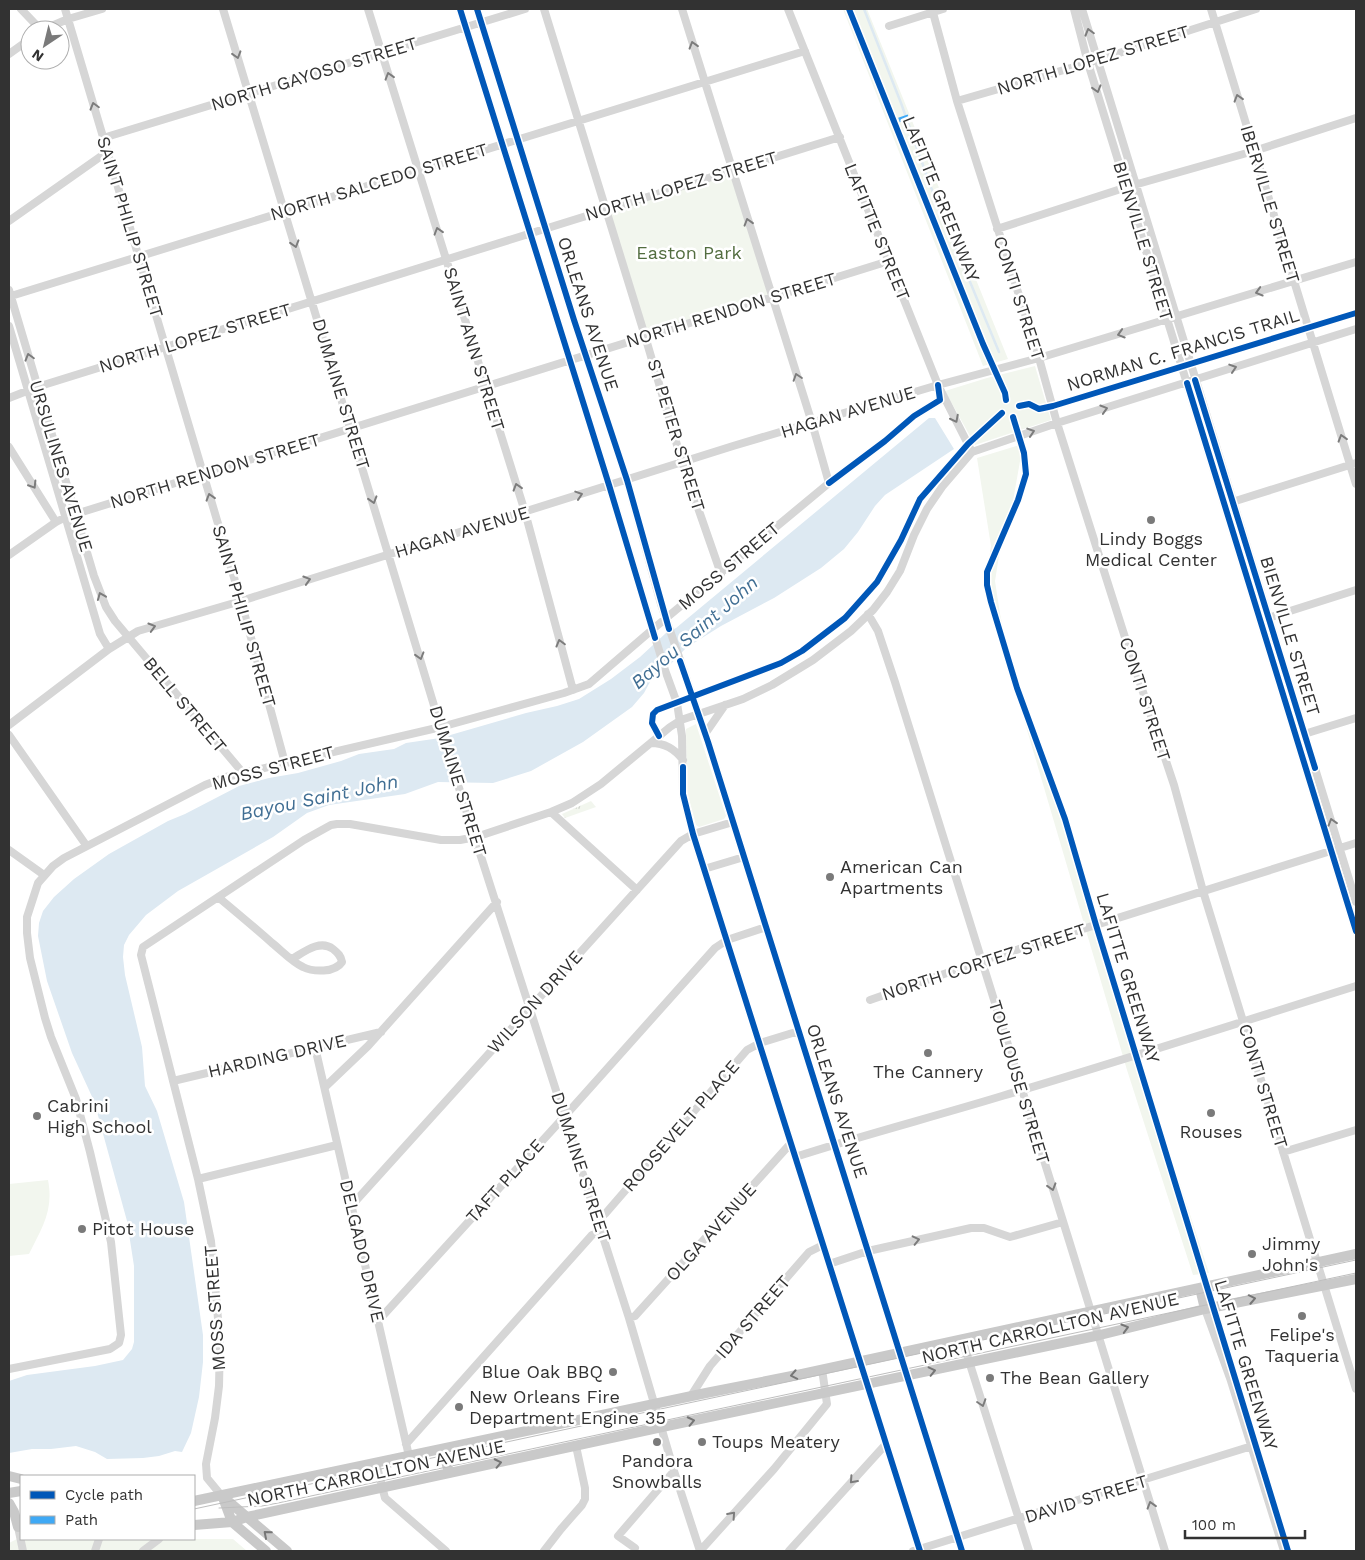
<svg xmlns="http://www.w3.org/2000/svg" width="1365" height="1560" font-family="'Work Sans',sans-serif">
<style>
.grass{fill:url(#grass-tufts)}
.park{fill:#f2f6ee}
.water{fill:#dde9f2}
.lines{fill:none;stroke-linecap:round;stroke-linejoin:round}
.stream{stroke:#dde9f2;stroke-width:2.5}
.minor{stroke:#d6d6d6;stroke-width:8}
.major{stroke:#c9c9c9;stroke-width:10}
.tram{stroke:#bebebe;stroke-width:1}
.quiet{stroke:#3fa9f5;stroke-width:5;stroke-dasharray:10 5;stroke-linecap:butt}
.cycleway-casing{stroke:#fff;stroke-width:9}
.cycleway{stroke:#0057b8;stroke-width:6}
.oneway{stroke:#7c7c7c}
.oneway2{stroke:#767676}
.poi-dot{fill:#7a7a7a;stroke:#fff;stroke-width:2}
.labels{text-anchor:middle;stroke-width:5;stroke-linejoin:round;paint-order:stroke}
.street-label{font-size:18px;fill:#323232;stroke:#fff}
.park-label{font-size:18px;fill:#526d3f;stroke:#fff}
.poi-label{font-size:18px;fill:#323232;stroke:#fff;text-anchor:start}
.water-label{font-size:19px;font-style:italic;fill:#406e93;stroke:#fff}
</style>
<defs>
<pattern id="grass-tufts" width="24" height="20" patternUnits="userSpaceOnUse" patternTransform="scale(1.25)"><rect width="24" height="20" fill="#f2f6ee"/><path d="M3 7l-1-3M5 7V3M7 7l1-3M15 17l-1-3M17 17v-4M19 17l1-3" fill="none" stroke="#d0d3cd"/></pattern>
</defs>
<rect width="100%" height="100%" fill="#fff"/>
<path class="grass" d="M591,801L596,807L565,818L562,814Z"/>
<path class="park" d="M843,9H867L1008,359L983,366Z
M732,170L771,297L645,336L606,209Z
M1035,366L1051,420L975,445L945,391L987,378Z
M1023,444L1013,501L999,556L995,581L1000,614L1005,636L1025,703L1039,737L1057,791L1139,1050L1137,1051L1209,1273L1193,1275L1127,1070L990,604L986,577L991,546L977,458Z
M696,724L726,816L724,819L699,827L696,825L687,791L686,729Z
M48,1180C54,1210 42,1228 29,1254L9,1256V1184Z
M21,1537V1539H233L247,1551H9V1543Z"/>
<path class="water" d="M929,418H935L954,449L885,495L875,506L858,532L844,549L821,568L774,598L721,626L686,648L665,670L650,682L644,693L632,707L583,742L531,771L493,783L438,782L405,794L329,805L307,813L273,837L178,891L146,915L129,935L124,945L123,957L125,975L142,1047L145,1086L157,1111L184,1202L203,1335V1362L199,1397L191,1433L182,1452L175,1451L159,1456L143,1458L107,1459L95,1452L76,1446L51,1449H32L9,1453V1381L27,1375L95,1366L123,1360L132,1349L134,1342V1266L127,1221L94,1101L72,1053L47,981L38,936L39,923L43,911L54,897L74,879L109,854L168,821L185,814L239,786L269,778L298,773L341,761L359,754L394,749L406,743L440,738L526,713L557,706L579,699L611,679L640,657L666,633L676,628Z"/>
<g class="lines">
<path class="stream" d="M864,9L901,103L930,185L999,352"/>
<path class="minor" d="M21,9L41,30
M65,9L241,601L285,763
M223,9L459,788L629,1318L674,1471L700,1551
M368,9L525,512L573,690
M460,9L609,485L665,670L677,703L682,736L683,794L693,834L920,1551
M477,9L574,320L627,480L661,604L708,742L962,1551
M544,9L645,336L682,462L721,574
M682,9L812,423L829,483
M788,9L938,385L972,452
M932,9L957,101L1039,358L1057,423L1129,650L1174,785L1203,891L1356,1389
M1074,9L1088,63L1356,931
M1082,9L1356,902
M1211,9L1356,484
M889,26L943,9
M42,30L68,19L102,9
M9,54L30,39
M957,101L1088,63L1256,9
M103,138L525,9
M9,221L107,152
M997,229L1127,187L1254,151L1356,118
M9,290L94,576L106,607L115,621L243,773
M11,296L805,51
M9,326L100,634L109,649
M9,398L37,387L840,137
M9,447L56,522
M1229,503L1356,463
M9,555L56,522L66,517L889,261
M868,614L878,631L895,682C985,972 1076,1261 1165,1551
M1265,619L1356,590
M9,725L109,649L138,631L241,601L733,446L938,385L1039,358L1356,262
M705,734L725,705
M9,735L86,845
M1301,735L1356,718
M651,743C664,743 675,749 683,760
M551,812L637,890
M9,850L44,875
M704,869L744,857
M218,897C236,912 254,927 272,943C281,950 292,962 303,967C313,972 335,973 342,962C341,956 338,953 333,949C320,939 304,952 292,959
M870,1000L981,961L1356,843
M315,1047L409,1456
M173,1081L381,1032
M325,1087L368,1046L497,902
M1283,1152L1356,1130
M795,1157C863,1135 933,1117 1002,1096C1121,1061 1238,1023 1356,986
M198,1179L337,1145
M352,1205L681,841L693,834L733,822
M596,1218L605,1214L747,1050L760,1043L799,1031
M829,1264L868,1251L971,1228H984L1010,1237L1063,1222
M1205,1309L1231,1381L1284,1551
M629,1318L635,1316L791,1143
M378,1321L564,1117L715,948L727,940L766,927
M962,1339L1029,1551
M9,1369L110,1349L119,1343L121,1335L111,1242L90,1152L76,1099L51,1037L45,1018L30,958L27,933V917L38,883L53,866L64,858L205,785L226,777L441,727L564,693L589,684L653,629L829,483L885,441L914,416L940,400L938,385
M691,1396L710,1366L809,1252L823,1245
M406,1444L592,1235L601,1232
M376,1463L385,1498L446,1551
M221,1495L207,1478L206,1464L215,1418L219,1386L220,1341L211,1241L198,1179L141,955L143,947L304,840L331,825L337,824H350L441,840H460L476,837L551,812L572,803L601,784L670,727L681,720L743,699L772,685L813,660L851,631L873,610L887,592L900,571L914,535L927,509L942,487L972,452L1057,423L1356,329
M18,1527L23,1551
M635,1548L618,1536L674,1471
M95,1551L99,1539
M143,1551L159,1539
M544,1551L561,1529L582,1505L585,1499V1488L576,1446
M700,1551L774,1469L827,1404L822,1369
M789,1551L886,1444
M913,1551L1252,1446"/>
<path class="major" d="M1200,1288L1205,1309
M443,1449L449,1473
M9,1476L21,1479
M9,1493L21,1491
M221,1495L287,1551
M222,1495L232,1522L266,1551
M194,1501L706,1393L802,1374L1356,1254
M9,1503L14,1512L18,1527
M194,1525L232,1522L247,1517L662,1427L1100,1335L1205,1309L1356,1279"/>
<path class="tram" d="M219,1508L262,1506L278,1503L1356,1273
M194,1509L1356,1260"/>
<path class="quiet" d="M899,120L911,116"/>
<defs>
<path id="cycleway" d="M460,9L609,485L655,638
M477,9L574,320L627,480L669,629
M849,9L983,344L1005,393L1006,400
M1195,380L1315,768
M1187,383L1356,931
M1019,406L1029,404L1039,409L1053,406L1356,313
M1013,417L1024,453L1026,474L1018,500L987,572V585L991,602L1017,688L1065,819L1096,925L1288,1551
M829,483L885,441L914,416L940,400L938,385
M680,661L708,742L962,1551
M659,736L652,723L653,714L657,710L781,663L802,651L845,618L877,582L901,540L920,499L968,444L1002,413
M683,767V794L693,834L920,1551"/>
</defs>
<use href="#cycleway" class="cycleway-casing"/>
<use href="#cycleway" class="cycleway"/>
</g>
<defs><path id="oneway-chevron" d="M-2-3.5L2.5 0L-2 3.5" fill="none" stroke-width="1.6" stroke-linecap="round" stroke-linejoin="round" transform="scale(1.25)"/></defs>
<g class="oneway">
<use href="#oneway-chevron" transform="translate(1089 32) rotate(-106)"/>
<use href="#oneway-chevron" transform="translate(693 45) rotate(-107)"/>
<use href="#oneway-chevron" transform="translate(237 55) rotate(73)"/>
<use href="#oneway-chevron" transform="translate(389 76) rotate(-107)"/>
<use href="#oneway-chevron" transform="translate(1097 89) rotate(73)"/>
<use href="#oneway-chevron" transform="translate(1238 98) rotate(-107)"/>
<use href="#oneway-chevron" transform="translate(94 106) rotate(-106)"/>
<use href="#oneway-chevron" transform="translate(748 222) rotate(-107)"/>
<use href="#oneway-chevron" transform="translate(438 231) rotate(-107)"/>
<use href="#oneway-chevron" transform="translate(295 244) rotate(73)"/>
<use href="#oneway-chevron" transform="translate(1259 292) rotate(164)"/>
<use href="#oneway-chevron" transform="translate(1121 334) rotate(163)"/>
<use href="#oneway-chevron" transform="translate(29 357) rotate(-106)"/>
<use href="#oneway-chevron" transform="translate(1233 368) rotate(-18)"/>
<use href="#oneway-chevron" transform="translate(797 377) rotate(-108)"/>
<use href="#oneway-chevron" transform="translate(1104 409) rotate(-17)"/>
<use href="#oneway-chevron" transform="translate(955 419) rotate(63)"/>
<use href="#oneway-chevron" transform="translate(1031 432) rotate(-18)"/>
<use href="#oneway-chevron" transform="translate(1342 438) rotate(-107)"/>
<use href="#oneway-chevron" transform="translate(33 485) rotate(58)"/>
<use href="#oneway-chevron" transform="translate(517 487) rotate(-107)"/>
<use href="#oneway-chevron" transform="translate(579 495) rotate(-18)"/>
<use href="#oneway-chevron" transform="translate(210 497) rotate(-107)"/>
<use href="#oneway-chevron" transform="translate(373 500) rotate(73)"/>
<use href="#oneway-chevron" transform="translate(307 580) rotate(-17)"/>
<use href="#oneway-chevron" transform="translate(101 596) rotate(-112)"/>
<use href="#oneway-chevron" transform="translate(152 627) rotate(-16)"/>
<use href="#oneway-chevron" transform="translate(560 643) rotate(-105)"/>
<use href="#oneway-chevron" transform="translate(420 656) rotate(73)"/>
<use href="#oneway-chevron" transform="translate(1332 822) rotate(-107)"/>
<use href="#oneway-chevron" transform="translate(1052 1187) rotate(73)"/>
<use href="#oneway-chevron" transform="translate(916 1240) rotate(-13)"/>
<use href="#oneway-chevron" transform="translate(982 1403) rotate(72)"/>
<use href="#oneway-chevron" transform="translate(853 1480) rotate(132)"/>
<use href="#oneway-chevron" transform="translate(1151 1505) rotate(-107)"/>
<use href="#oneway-chevron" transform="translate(732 1515) rotate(-48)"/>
</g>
<g class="oneway2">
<use href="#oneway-chevron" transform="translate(1252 1299) rotate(-11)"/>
<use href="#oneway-chevron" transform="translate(1125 1328) rotate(-16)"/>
<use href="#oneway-chevron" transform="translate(932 1371) rotate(-13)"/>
<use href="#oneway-chevron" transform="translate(794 1375) rotate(169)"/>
<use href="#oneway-chevron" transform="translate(691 1421) rotate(-12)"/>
<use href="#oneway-chevron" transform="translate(498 1463) rotate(-12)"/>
<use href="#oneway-chevron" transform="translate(267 1534) rotate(-139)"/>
</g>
<g class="poi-dot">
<circle cx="1151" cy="520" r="5"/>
<circle cx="830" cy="877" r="5"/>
<circle cx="928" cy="1053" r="5"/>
<circle cx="1211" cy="1113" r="5"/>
<circle cx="37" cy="1116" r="5"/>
<circle cx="82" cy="1229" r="5"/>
<circle cx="1252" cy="1254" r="5"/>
<circle cx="1302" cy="1316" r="5"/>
<circle cx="613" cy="1372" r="5"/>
<circle cx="990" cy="1378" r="5"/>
<circle cx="459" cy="1407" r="5"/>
<circle cx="657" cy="1442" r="5"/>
<circle cx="702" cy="1442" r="5"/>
</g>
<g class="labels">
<g class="street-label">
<text transform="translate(1093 60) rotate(-17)" y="6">NORTH LOPEZ STREET</text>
<text transform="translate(314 74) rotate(-17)" y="6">NORTH GAYOSO STREET</text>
<text transform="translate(379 182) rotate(-17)" y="6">NORTH SALCEDO STREET</text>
<text transform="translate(681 186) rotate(-17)" y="6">NORTH LOPEZ STREET</text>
<text transform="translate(941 199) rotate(68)" y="6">LAFITTE GREENWAY</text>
<text transform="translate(1270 204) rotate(73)" y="6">IBERVILLE STREET</text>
<text transform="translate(130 227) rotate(73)" y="6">SAINT PHILIP STREET</text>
<text transform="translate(877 232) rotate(68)" y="6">LAFITTE STREET</text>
<text transform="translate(1143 241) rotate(73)" y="6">BIENVILLE STREET</text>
<text transform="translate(1019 298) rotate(72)" y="6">CONTI STREET</text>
<text transform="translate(731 310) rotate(-17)" y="6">NORTH RENDON STREET</text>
<text transform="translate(588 314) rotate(72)" y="6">ORLEANS AVENUE</text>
<text transform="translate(195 338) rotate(-17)" y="6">NORTH LOPEZ STREET</text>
<text transform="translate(474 349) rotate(73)" y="6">SAINT ANN STREET</text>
<text transform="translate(1183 350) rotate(-17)" y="6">NORMAN C. FRANCIS TRAIL</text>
<text transform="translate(341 394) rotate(73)" y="6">DUMAINE STREET</text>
<text transform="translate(848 412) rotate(-17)" y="6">HAGAN AVENUE</text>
<text transform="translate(676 435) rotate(73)" y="6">ST PETER STREET</text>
<text transform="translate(61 466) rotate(73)" y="6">URSULINES AVENUE</text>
<text transform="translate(215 471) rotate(-17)" y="6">NORTH RENDON STREET</text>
<text transform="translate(462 532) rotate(-17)" y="6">HAGAN AVENUE</text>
<text transform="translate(729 566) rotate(-40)" y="6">MOSS STREET</text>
<text transform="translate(244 616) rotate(74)" y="6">SAINT PHILIP STREET</text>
<text transform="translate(1290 636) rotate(73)" y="6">BIENVILLE STREET</text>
<text transform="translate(1145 699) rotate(72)" y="6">CONTI STREET</text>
<text transform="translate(185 705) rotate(50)" y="6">BELL STREET</text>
<text transform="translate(273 768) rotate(-15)" y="6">MOSS STREET</text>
<text transform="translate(458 781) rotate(73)" y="6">DUMAINE STREET</text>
<text transform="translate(984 962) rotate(-18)" y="6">NORTH CORTEZ STREET</text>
<text transform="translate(1128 978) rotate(73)" y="6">LAFITTE GREENWAY</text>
<text transform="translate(535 1002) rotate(-48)" y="6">WILSON DRIVE</text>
<text transform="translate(277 1056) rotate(-13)" y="6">HARDING DRIVE</text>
<text transform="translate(1019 1082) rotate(73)" y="6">TOULOUSE STREET</text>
<text transform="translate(1263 1086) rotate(73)" y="6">CONTI STREET</text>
<text transform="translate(837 1101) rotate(72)" y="6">ORLEANS AVENUE</text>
<text transform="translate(681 1126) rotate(-49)" y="6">ROOSEVELT PLACE</text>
<text transform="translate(581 1167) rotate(72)" y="6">DUMAINE STREET</text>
<text transform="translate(505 1181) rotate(-48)" y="6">TAFT PLACE</text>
<text transform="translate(711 1232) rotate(-48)" y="6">OLGA AVENUE</text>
<text transform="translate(362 1251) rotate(77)" y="6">DELGADO DRIVE</text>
<text transform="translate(215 1308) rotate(-94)" y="6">MOSS STREET</text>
<text transform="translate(753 1317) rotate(-49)" y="6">IDA STREET</text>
<text transform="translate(1050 1328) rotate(-13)" y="6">NORTH CARROLLTON AVENUE</text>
<text transform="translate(1246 1365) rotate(73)" y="6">LAFITTE GREENWAY</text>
<text transform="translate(376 1473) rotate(-12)" y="6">NORTH CARROLLTON AVENUE</text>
<text transform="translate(1086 1499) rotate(-17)" y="6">DAVID STREET</text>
</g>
<g class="park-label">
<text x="689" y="259">Easton Park</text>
</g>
<g class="poi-label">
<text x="1151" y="545" text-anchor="middle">Lindy Boggs<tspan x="1151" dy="21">Medical Center</tspan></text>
<text x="840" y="873">American Can<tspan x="840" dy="21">Apartments</tspan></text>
<text x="928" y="1078" text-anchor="middle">The Cannery</text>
<text x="47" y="1112">Cabrini<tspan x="47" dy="21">High School</tspan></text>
<text x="1211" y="1138" text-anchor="middle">Rouses</text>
<text x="92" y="1235">Pitot House</text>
<text x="1262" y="1250">Jimmy<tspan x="1262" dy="21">John's</tspan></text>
<text x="1302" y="1341" text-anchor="middle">Felipe's<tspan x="1302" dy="21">Taqueria</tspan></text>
<text x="603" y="1378" text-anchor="end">Blue Oak BBQ</text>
<text x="1000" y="1384">The Bean Gallery</text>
<text x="469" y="1403">New Orleans Fire<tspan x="469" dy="21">Department Engine 35</tspan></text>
<text x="712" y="1448">Toups Meatery</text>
<text x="657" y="1467" text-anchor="middle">Pandora<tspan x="657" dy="21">Snowballs</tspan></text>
</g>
<g class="water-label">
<text transform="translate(694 632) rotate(-41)" y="7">Bayou Saint John</text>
<text transform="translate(319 797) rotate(-12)" y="7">Bayou Saint John</text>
</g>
</g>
<rect width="1365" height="1560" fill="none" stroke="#323232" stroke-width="20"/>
<rect x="20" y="1475" width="175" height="65" fill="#ffffff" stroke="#adadad"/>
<rect x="30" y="1491" width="25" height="8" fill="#0057b8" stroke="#adadad"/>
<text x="65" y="1500" font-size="15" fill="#323232">Cycle path</text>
<rect x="30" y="1516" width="25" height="8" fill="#3fa9f5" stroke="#adadad"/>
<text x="65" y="1525" font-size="15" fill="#323232">Path</text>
<g transform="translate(45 45) rotate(215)"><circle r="24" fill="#ffffff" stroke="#adadad"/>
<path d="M0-4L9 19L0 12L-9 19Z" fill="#7a7a7a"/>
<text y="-8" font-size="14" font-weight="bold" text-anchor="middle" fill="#323232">N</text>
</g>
<path d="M1185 1530v8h120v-8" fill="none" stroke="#323232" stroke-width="2.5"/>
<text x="1192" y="1530" font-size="15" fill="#323232" stroke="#ffffff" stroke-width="4" paint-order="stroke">100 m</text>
</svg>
